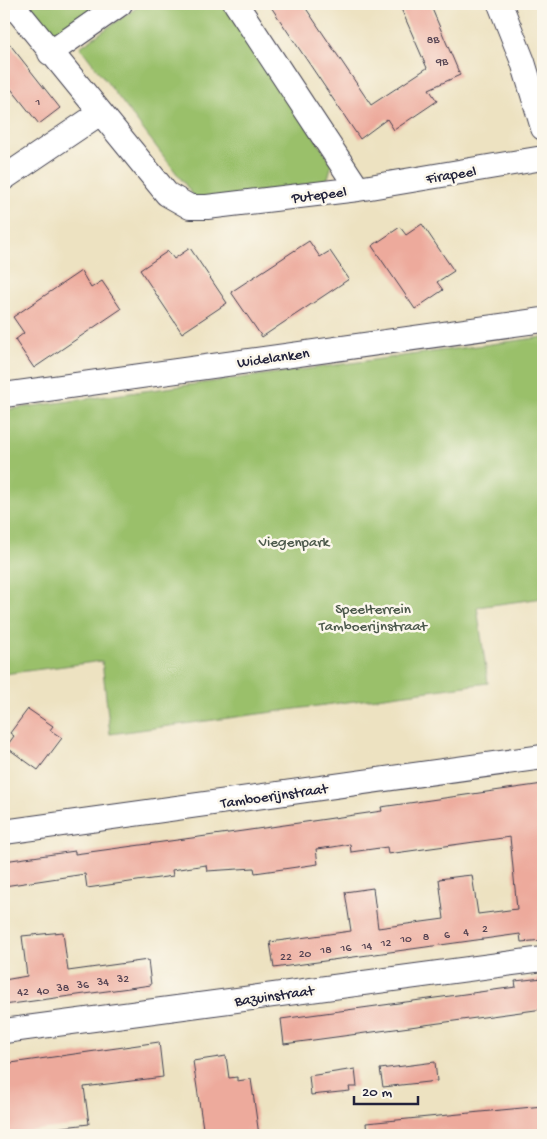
<svg xmlns="http://www.w3.org/2000/svg" width="547" height="1139" font-family="'Gochi Hand',sans-serif">
<style>
.green{fill:#9ac06b;stroke:#5e7153}
.building{fill:#edaa9c}
.lines{fill:none;stroke-linecap:round;stroke-linejoin:round}
.minor-casing{stroke:#403f4f;stroke-width:26}
.minor{stroke:#fff;stroke-width:24}
.labels{text-anchor:middle;stroke-width:5;stroke-linejoin:round;paint-order:stroke}
.number-label{font-size:12px;fill:#554453}
.street-label{font-size:15px;fill:#22223b;stroke:#fbf7ec}
.park-label{font-size:15px;fill:#4c594c;stroke:#fbf7ec}
</style>
<rect width="100%" height="100%" fill="#fbf7ec"/>
<filter id="ink" filterUnits="userSpaceOnUse"><feTurbulence type="fractalNoise" baseFrequency=".02" numOctaves="2"/><feDisplacementMap in="SourceGraphic" scale="10" xChannelSelector="R" yChannelSelector="G"/><feConvolveMatrix kernelMatrix="1 2 1 2 8 2 1 2 1" color-interpolation-filters="sRGB"/></filter>
<filter id="wash" filterUnits="userSpaceOnUse"><feTurbulence type="fractalNoise" baseFrequency=".0096" numOctaves="4" result="noise"/><feDisplacementMap in="SourceGraphic" scale="20" xChannelSelector="R" yChannelSelector="G"/><feGaussianBlur stdDeviation="1.12" result="paint"/><feColorMatrix in="noise" values="0 0 0 0 0 0 0 0 0 0 0 0 0 0 0 0 0 1.4 0 .05"/><feComposite in="paint" operator="in"/></filter>
<g filter="url(#wash)">
<rect width="100%" height="100%" fill="#ede2c1"/>
<path class="green" d="M29,4H102L54,37Z
M142,4H227L332,164L328,178L323,183L197,200L80,47Z
M543,337V598L477,607L488,683L110,734L102,661L4,674V410Z"/>
<g id="blocks">
<path class="building" d="M269,4H303L371,105L427,68L399,4H430L460,75L429,89L437,101L394,130L387,119L360,139Z
M4,37L60,108L39,124L4,80Z
M422,224L454,271L437,282L443,290L415,309L372,246L400,227L406,235Z
M309,241L320,257L330,251L349,279L262,337L231,292Z
M190,248L227,303L182,333L140,270L168,251L174,259Z
M81,271L91,288L102,281L121,309L34,368L15,340L24,333L13,317Z
M28,709L53,726L50,730L62,738L38,770L6,747L14,736L10,733Z
M543,784V940L521,942L520,934L274,968L270,942L351,931L345,892L373,888L378,928L444,919L439,879L462,876L472,875L478,914L517,909L510,837L388,854L387,847L351,852L350,844L333,847L316,849L318,864L255,873L254,868L207,871L206,865L172,870L173,876L87,888L85,874L4,886V861L75,851V854L243,831L382,811L381,807Z
M63,932L68,971L148,960L151,985L4,1005V980L27,976L22,936Z
M543,978V1009L284,1044L281,1019L516,987L515,981Z
M159,1042L163,1077L84,1087L89,1124L4,1134V1064Z
M226,1056L229,1078L237,1077V1081L251,1079L259,1135H204L193,1061Z
M435,1062L437,1081L383,1087L380,1069Z
M355,1069L357,1087H349L350,1091L311,1095L309,1076Z
M543,1106V1131L500,1135H367L366,1123Z"/>
</g>
</g>
<g filter="url(#ink)">
<use href="#blocks" fill-opacity="0" stroke="#403f4f" stroke-width="1"/>
<g class="lines">
<defs>
<path id="minor" d="M12,4L167,194L190,207H207L358,189L543,158
M236,4L358,189
M500,4L523,62L543,128
M50,53L120,4
M4,178L100,113
M4,395L543,320
M4,832L543,757
M4,1031L543,959"/>
</defs>
<use href="#minor" class="minor-casing"/>
<use href="#minor" class="minor"/>
</g>
</g>
<g class="labels">
<g class="number-label">
<text x="433" y="43">8B</text>
<text x="442" y="65">9B</text>
<text x="38" y="105">1</text>
<text x="485" y="932">2</text>
<text x="466" y="935">4</text>
<text x="447" y="938">6</text>
<text x="426" y="940">8</text>
<text x="406" y="942">10</text>
<text x="386" y="946">12</text>
<text x="367" y="949">14</text>
<text x="346" y="951">16</text>
<text x="326" y="953">18</text>
<text x="305" y="957">20</text>
<text x="286" y="960">22</text>
<text x="123" y="982">32</text>
<text x="103" y="985">34</text>
<text x="83" y="988">36</text>
<text x="63" y="991">38</text>
<text x="43" y="994">40</text>
<text x="23" y="995">42</text>
</g>
<g class="street-label">
<text transform="translate(451 174) rotate(-9)" y="5">Firapeel</text>
<text transform="translate(319 194) rotate(-7)" y="5">Putepeel</text>
<text transform="translate(273 357) rotate(-8)" y="5">Widelanken</text>
<text transform="translate(274 795) rotate(-8)" y="5">Tamboerijnstraat</text>
<text transform="translate(274 995) rotate(-8)" y="5">Bazuinstraat</text>
</g>
<g class="park-label">
<text x="294" y="546">Viegenpark</text>
<text x="373" y="613">Speelterrein<tspan x="373" dy="17">Tamboerijnstraat</tspan></text>
</g>
</g>
<rect width="547" height="1139" fill="none" stroke="#fbf7ec" stroke-width="20"/>
<path d="M354 1096v8h64v-8" fill="none" stroke="#22223b" stroke-width="2.5"/>
<text x="362" y="1096" font-size="15" fill="#22223b" stroke="#fbf7ec" stroke-width="4" paint-order="stroke">20 m</text>
</svg>
